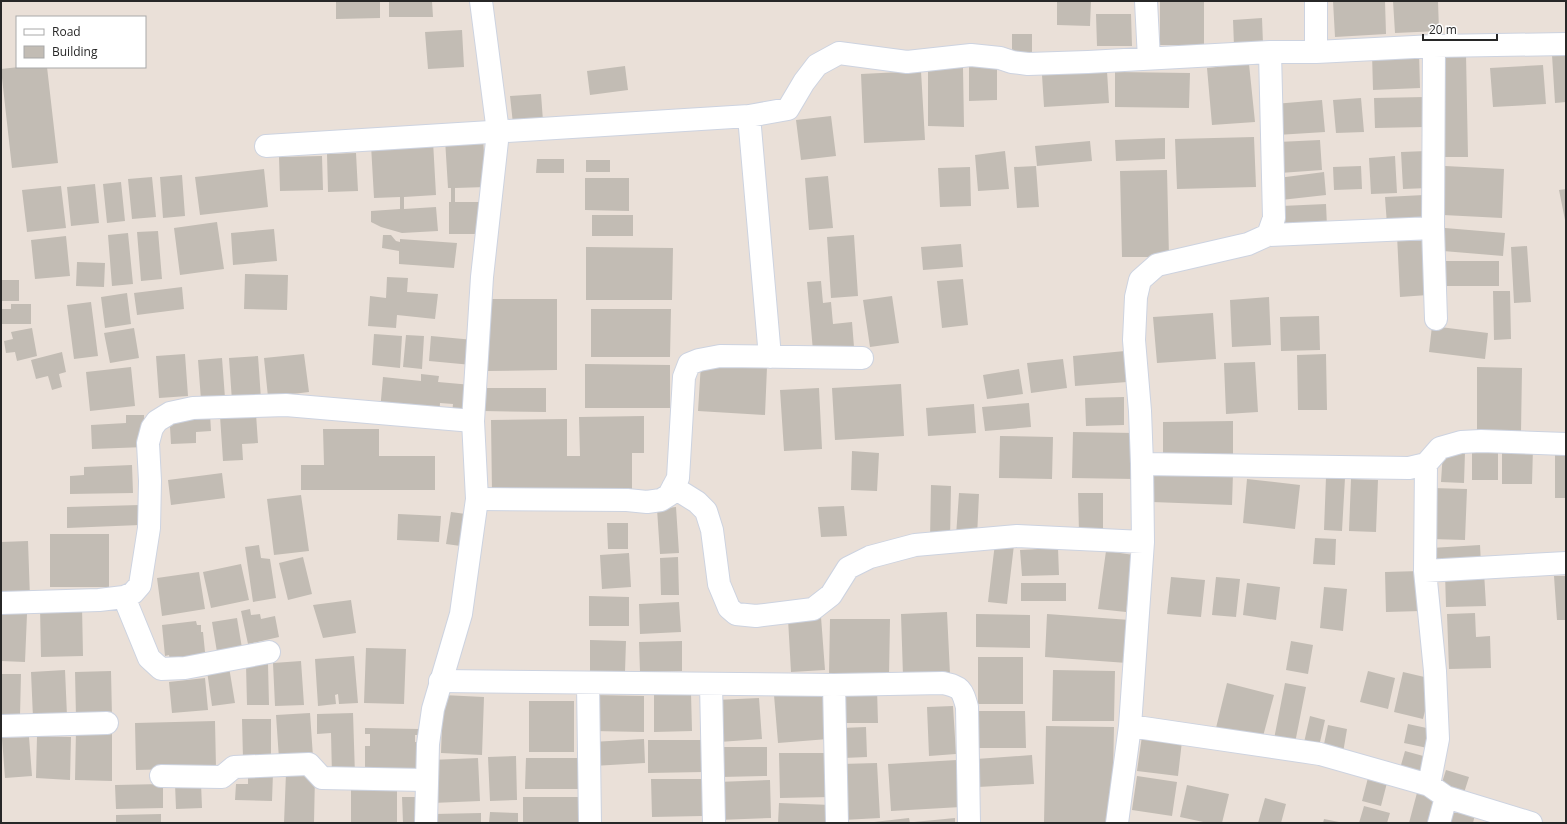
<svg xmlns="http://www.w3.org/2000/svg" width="1567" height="824" font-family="'Open Sans',sans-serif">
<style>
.building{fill:#c2bcb4}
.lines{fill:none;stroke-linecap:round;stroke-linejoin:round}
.street-casing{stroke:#cdd3e0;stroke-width:24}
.secondary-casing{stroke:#cdd3e0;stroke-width:24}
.street{stroke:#fff;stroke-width:22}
.secondary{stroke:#fff;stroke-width:22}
</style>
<rect width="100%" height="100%" fill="#eae0d8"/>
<path class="building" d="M336,1H380V18L336,19Z
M389,1H432L433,17H389Z
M1057,1H1091L1090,26L1057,25Z
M1160,1H1204V45H1160Z
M1333,1H1385L1386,34L1335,37Z
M1393,1H1438L1439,31L1395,33Z
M1096,14H1131L1132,46H1097Z
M1262,18L1263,44L1234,46L1233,20Z
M462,30L464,67L428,69L425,32Z
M1012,34H1032V57H1012Z
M1419,52L1420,88L1373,90L1372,53Z
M1466,54L1468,157H1443L1442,55Z
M1566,54V102L1555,103L1552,55Z
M969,64H997V100L969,101Z
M1249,64L1255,122L1212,125L1207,68Z
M1543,65L1546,104L1493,107L1490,68Z
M625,66L628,90L590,95L587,71Z
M19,67H47L58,163L12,168L1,69Z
M928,68H963L964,127L928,126Z
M921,71L925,140L864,143L861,74Z
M1107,71L1109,103L1044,107L1042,75Z
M1115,72L1190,73L1189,108L1115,107Z
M541,94L543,121L513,124L510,96Z
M1425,97L1426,127L1375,128L1374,98Z
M1361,98L1364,132L1336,133L1333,100Z
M1322,100L1325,132L1277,135L1274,104Z
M831,116L836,156L801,160L796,120Z
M483,137L486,187L455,188V202H481L482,234H449V202H451V188H448L445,139Z
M1254,137L1256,187L1177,189L1175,139Z
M1165,138V159L1116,161L1115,140Z
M1320,140L1322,170L1280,173L1278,142Z
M433,141L436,195L404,197V209L436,207L438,231L402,233L381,227L371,222V211L400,209V197L374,198L371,145Z
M1090,141L1092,161L1037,166L1035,146Z
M1005,151L1009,189L978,191L975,155Z
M1427,151L1429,188L1403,189L1401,152Z
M356,153L358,191L328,192L327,154Z
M322,156L323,190L280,191L279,157Z
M1395,156L1397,193L1371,194L1369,158Z
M537,159H564V173H536Z
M586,160H610V172H586Z
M1036,166L1039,207L1017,208L1014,167Z
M1361,166L1362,189L1334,190L1333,167Z
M1445,166L1504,169L1502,218L1443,215Z
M970,167L971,206L940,207L938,168Z
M264,169L268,207L200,215L195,177Z
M1167,170L1169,257H1122L1120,171Z
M1324,172L1326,195L1281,200L1278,178Z
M182,175L185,216L163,218L160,177Z
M828,176L833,228L809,230L805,178Z
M152,177L156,217L132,219L128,179Z
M585,178H629V211L585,210Z
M121,182L125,221L107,223L103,184Z
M95,184L99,223L71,226L67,187Z
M61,186L66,228L27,232L22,190Z
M1566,189V220H1565L1559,190Z
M1424,195L1425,224L1387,225L1385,197Z
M1326,204L1327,226L1282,227L1281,206Z
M592,215H633V236H592Z
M217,222L224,269L180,275L174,228Z
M1445,228L1505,233L1503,256L1443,251Z
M274,229L277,261L233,265L231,233Z
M158,231L162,279L141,281L137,232Z
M128,233L133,284L112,286L108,235Z
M1425,234L1428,295L1400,297L1397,235Z
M383,235H391L396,241L400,242V239L457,243L454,268L399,264V251L382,248Z
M854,235L858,296L831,298L827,237Z
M66,236L70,276L35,279L31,240Z
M961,244L963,267L923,270L921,247Z
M1527,246L1531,302L1514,303L1511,247Z
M586,247L673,248L672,300H586Z
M1444,261H1499V286H1444Z
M77,262L105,263L104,287L76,286Z
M245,274L288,275L287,310L244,309Z
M387,277L408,278L407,292L438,294L435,319L397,315L396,328L368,326L370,296L386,298Z
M963,279L968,325L942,328L937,281Z
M1,280H19V301H1Z
M821,281L823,303L831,302L833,324L852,322L854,347L813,351L807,282Z
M182,287L184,309L137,315L134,293Z
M1493,291H1510L1511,339L1494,340Z
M127,293L131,324L105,328L101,297Z
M892,296L899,343L870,347L863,300Z
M1269,297L1271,345L1232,347L1230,300Z
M485,299H557V370L486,371Z
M91,302L98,356L74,359L67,305Z
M11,304H31V324H2L1,309H11Z
M591,309H671L670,357H591Z
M1213,313L1216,359L1157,363L1153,317Z
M1319,316L1320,350L1281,351L1280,317Z
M1432,326L1488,333L1485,359L1429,352Z
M32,328L37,356L17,361L15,352L6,353L4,341L13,339L11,332Z
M134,328L139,358L110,363L104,333Z
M374,334L402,336L400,368L372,365Z
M406,335L424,336L422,369L403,367Z
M431,336L474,340L472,365L429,361Z
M1125,351L1127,382L1075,386L1073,356Z
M62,352L66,372L59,374L62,387L52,390L48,376L36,379L31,360Z
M185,354L188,396L159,398L156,356Z
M304,354L309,392L268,397L264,358Z
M1326,354L1327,410H1298L1297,355Z
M258,356L261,399L232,401L229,358Z
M222,358L225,398L201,400L198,360Z
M1063,359L1067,388L1031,393L1027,363Z
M1255,362L1258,412L1226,414L1224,363Z
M701,363L767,367L765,415L698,411Z
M585,364L670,365V408H585Z
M131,367L135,406L90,411L86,372Z
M1477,367L1522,368L1521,433H1477Z
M1019,369L1023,394L987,399L983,375Z
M421,374L439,376L438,382L472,385L470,416L452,414L453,404L440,403L439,417L380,411L383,377L421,381Z
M901,384L904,436L835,440L832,388Z
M483,388H546V412L483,411Z
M819,388L822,449L784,451L780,390Z
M1124,397V425L1086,426L1085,398Z
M1029,403L1031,427L985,431L982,407Z
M974,404L976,433L928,436L926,408Z
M210,414L211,431L196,432V443L171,444L170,427L166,428L165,417Z
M256,414L258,443L242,444L243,460L223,461L220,416Z
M126,415H144L145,447L92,449L91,425L126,423Z
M644,416V453H632V493L492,494L491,420L567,419V456H580L579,417Z
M1233,421V460L1163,459V422Z
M323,429H379V456H435V490H301V465H324Z
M1073,432L1135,433L1134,479L1072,478Z
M1000,436L1053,437L1052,479L999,478Z
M1472,445H1498V480H1472Z
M1502,447H1533L1532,484H1502Z
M852,451L879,453L877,491L851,490Z
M1443,451L1465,452L1464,483L1441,482Z
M1555,451H1566V498H1555Z
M132,465L133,493L70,494V476L84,475V467Z
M1153,470L1233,473L1232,505L1152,502Z
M222,473L225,498L171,505L168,480Z
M1326,477L1345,478L1342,531L1324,530Z
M1247,479L1300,485L1295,529L1243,523Z
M1351,479L1378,480L1376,532L1349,531Z
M931,485L951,486L950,541L930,540Z
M1432,488L1467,489L1465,540L1431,539Z
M959,493L979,494L977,537L956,536Z
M1078,493H1103V532H1079Z
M301,495L309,551L274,555L267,499Z
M140,505V525L67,528V507Z
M844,506L847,536L821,537L818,507Z
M676,507L679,553L660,554L657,509Z
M451,512L473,515L468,547L446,544Z
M398,514L441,516L439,542L397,540Z
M607,523H628V549H608Z
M50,534H109V587H50Z
M1315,538L1336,539L1335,565L1313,564Z
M28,541L30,598L1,599V542Z
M995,543L1014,545L1007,604L988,602Z
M259,545L261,558L270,559L276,598L253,602L245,547Z
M1480,545L1481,564L1432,567L1431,548Z
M1058,548L1059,575L1022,576L1020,550Z
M1106,551L1134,555L1126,612L1098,609Z
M629,553L631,587L602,589L600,555Z
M303,557L312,594L288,600L279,563Z
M678,557L679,595H661L660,558Z
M241,564L249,600L211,608L203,572Z
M1420,571L1421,611L1386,612L1385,572Z
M199,572L205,609L162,616L157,578Z
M1484,572L1486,606L1446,607L1445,573Z
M1554,576H1566V620H1557Z
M1171,577L1205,580L1201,617L1167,614Z
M1216,577L1240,579L1236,617L1212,615Z
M1021,583H1066V601H1021Z
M1247,583L1280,587L1276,620L1243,615Z
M1324,587L1347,589L1343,631L1320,628Z
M589,596L629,597V626H589Z
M351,600L356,633L323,638L313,605Z
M679,602L681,632L640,634L639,604Z
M82,606L83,656L41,657L40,607Z
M250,609L251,615L260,614L261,619L275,616L279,637L248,644L241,611Z
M947,612L950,674L903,676L901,614Z
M1,613L27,614L25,662L1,661Z
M1475,613L1476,637L1490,636L1491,668L1449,669L1447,614Z
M976,614L1030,615V648L976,647Z
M1047,614L1130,620L1127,663L1045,657Z
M821,617L825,670L791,672L788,619Z
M237,618L243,654L218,658L212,622Z
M830,619H890L889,676L829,675Z
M196,621L197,625H201V632H203L206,662L170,661L169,655L165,656L162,625Z
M590,640L626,641L625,672L590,671Z
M682,641V671L640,672L639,642Z
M1291,641L1313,645L1308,674L1286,670Z
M366,648L406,649L404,704L364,703Z
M354,656L358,703L339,704L338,694L335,695L336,704L318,706L315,659Z
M978,657H1023V704H978Z
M301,661L304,705L275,706L273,663Z
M268,664L269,705H247L246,665Z
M229,667L235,703L212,706L207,671Z
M65,670L67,716L33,718L31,672Z
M1053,670L1115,671L1114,721H1052Z
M111,671L112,717H76L75,672Z
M1368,671L1395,678L1388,709L1360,702Z
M1403,672L1433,679L1423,719L1394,712Z
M1,674H21L20,716H1Z
M205,678L208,710L172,713L169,682Z
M1227,683L1274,695L1261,744L1215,732Z
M1285,683L1306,687L1295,743L1274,739Z
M845,689H877L878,723H845Z
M824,691L828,739L778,743L774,695Z
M691,693L692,731L654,732V694Z
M443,695L484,697L482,755L441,753Z
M594,695L644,696V732L593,731Z
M759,698L762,739L719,742L716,700Z
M529,701H574V752H529Z
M953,706L956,754L929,756L927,707Z
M979,711H1025L1026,748H979Z
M310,713L313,757L279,759L276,715Z
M353,713L355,775L332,776L331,733L317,734V714Z
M1310,716L1325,720L1318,751L1303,747Z
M242,719H271V759H243Z
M215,721L216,768L136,770L135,723Z
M1408,724L1436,730L1432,749L1404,743Z
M1328,725L1347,729L1343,753L1323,749Z
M1046,726L1114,727L1112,823H1044Z
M866,727L867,757L843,758L841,728Z
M365,728L419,729V735H415V742H419L418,775L365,774V746H370V734H365Z
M76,730H112V781L75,780Z
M37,736L71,737L70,780L36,778Z
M1142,736L1182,741L1178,776L1137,771Z
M29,737L32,776L5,778L2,738Z
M644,739L645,763L593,766L592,742Z
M648,740H704V772L648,773Z
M720,747H767V776L721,777Z
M1405,751L1427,757L1420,778L1399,772Z
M779,753H831V797L780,798Z
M1032,755L1034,784L978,787L976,759Z
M516,756L517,800L490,801L488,757Z
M478,758L480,801L432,803L430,760Z
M526,758H579V789H525Z
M957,760L961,807L891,811L888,764Z
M877,763L880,818L843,820L841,764Z
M1446,770L1469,777L1463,796L1440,789Z
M248,773H273L272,801L235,800L236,784H248Z
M286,773L315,775L314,823H284Z
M1369,774L1388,779L1381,806L1362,801Z
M1137,776L1177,782L1172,816L1132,810Z
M651,779H702V816L652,817Z
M770,780L771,818L718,820L717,782Z
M201,783L202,808L176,809L175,784Z
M163,784V808L116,809L115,785Z
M397,785V823H351V786Z
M1187,785L1229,794L1222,823H1208L1180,817Z
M1418,789L1439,795L1431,823H1409Z
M402,797H418V823H403Z
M523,797H580V823H523Z
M1265,798L1286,804L1281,823H1258Z
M779,803L831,805V823H778Z
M1454,804L1476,810L1473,823H1448Z
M1364,806L1390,813L1387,823H1359Z
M490,812L518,813V823H489Z
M481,813V823H434V814Z
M161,814V823H116V815Z
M909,818L910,823H874V822Z
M955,818V823H914V822Z
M1324,819L1339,822V823H1323Z"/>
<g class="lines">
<defs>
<path id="street" d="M1146,1L1149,59
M1316,1V52
M1434,46L1433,228L1436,319
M749,116L770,357
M266,146L749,116L788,109L804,82L817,65L839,53L907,62L971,55L1000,58L1012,62L1028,64L1088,62L1270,52H1316L1434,46L1566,44
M1268,235L1433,228
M1142,464L1409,468L1426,464L1440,448L1461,442L1481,441L1566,444
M1426,464L1425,571L1435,671L1438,739L1429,785
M673,487L697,502L706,511L712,530L719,584L729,608L736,614L756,616L813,609L831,595L848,568L870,557L915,545L1017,536L1143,542
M477,499L627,500L647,502L661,500L669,495L678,478L684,377L689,364L699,360L720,356L862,358
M1425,571L1566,563
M124,597L149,658L161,669L185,668L269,652
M1,603L99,600L124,597L133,593L140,585L149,528L150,481L148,443L152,428L157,421L170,413L193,408L286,405L473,421
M440,681L834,685L837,823
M588,683L590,823
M711,684L714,823
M834,685L943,683C961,687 962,689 967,707L969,823
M1,726L107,723
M1130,726L1320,754L1429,785L1446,797L1531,823
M161,776L222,777L234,767L309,764L322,778L426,780
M1117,823L1130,726L1143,542L1142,464L1140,411L1134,340L1136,297L1140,280L1157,265L1248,244L1268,235L1274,218L1270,52
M1439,823L1446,797"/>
<path id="secondary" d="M426,823L428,744L433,709L461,614L477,499L473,421L482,277L498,132L481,1"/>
</defs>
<use href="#street" class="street-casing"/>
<use href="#secondary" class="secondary-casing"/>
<use href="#street" class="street"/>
<use href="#secondary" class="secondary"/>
</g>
<rect width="1567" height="824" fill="none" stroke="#272727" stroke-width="4"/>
<rect x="16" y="16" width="130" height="52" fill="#ffffff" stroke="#a9a9a9"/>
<rect x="24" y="29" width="20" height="6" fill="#ffffff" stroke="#a9a9a9"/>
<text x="52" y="36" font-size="12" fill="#272727">Road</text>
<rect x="24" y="46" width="20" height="12" fill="#c2bcb4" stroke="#a9a9a9"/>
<text x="52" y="56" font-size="12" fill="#272727">Building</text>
<path d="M1423 34v6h74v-6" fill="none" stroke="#272727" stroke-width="2"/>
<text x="1429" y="34" font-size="12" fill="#272727" stroke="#ffffff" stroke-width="3" paint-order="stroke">20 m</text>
</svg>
